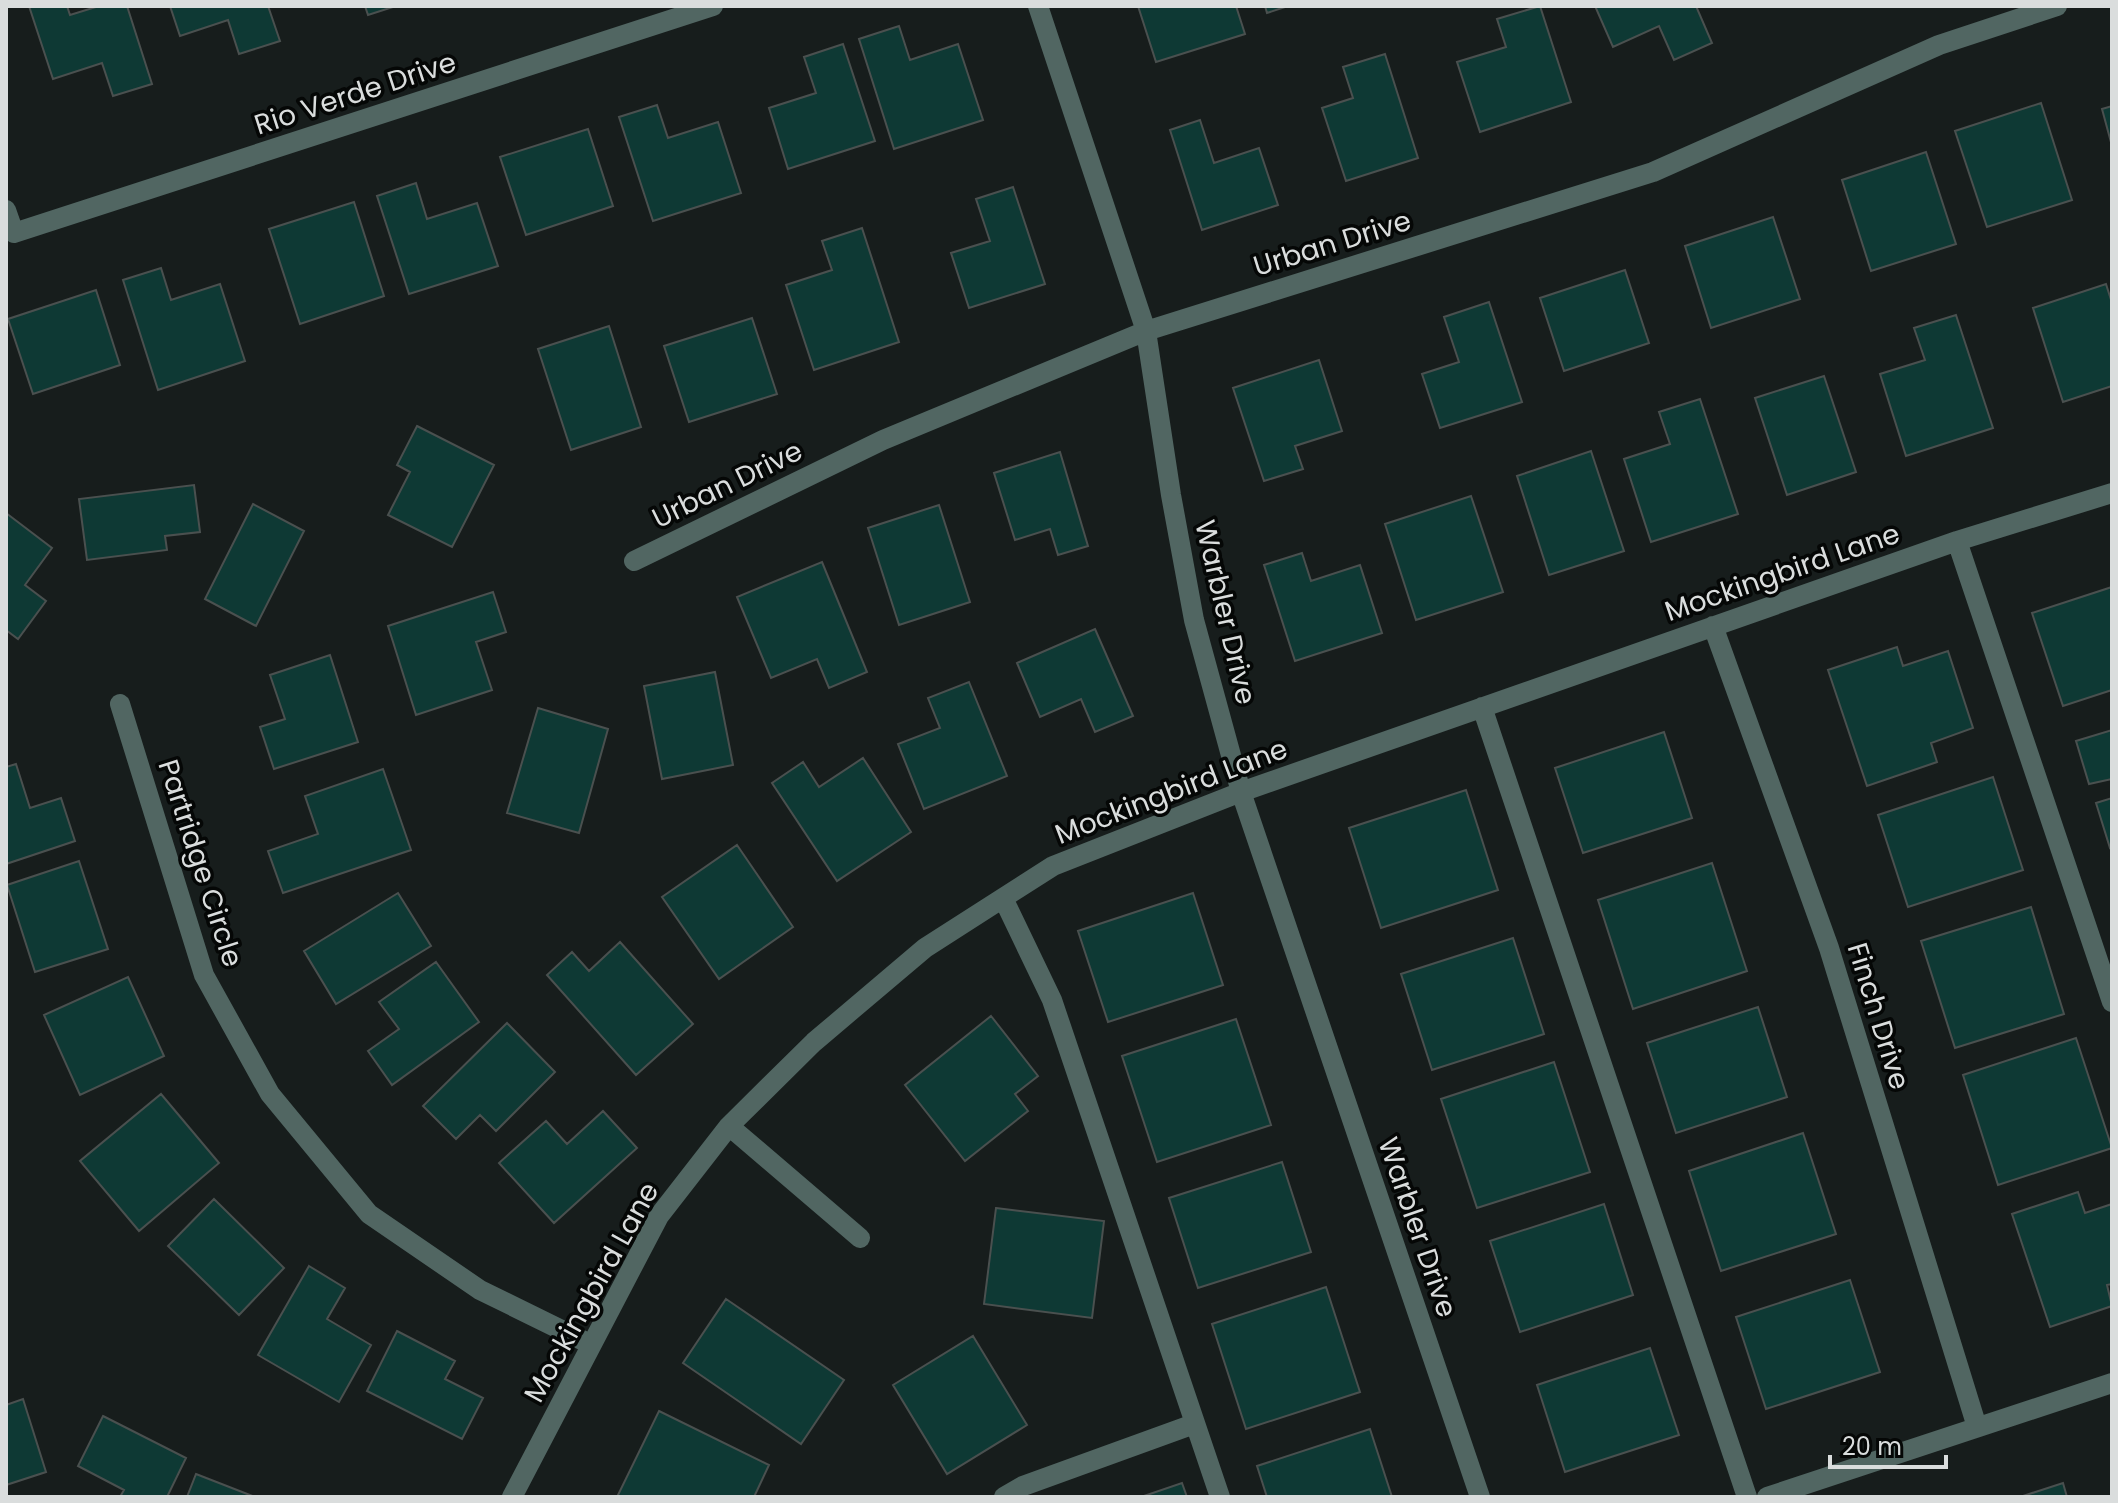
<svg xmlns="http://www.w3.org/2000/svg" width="2118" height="1503" font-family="Poppins,sans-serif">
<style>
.building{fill:#0e3934;stroke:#4a504f;stroke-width:2}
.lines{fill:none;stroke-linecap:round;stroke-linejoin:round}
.minor{stroke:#516662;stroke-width:20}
.labels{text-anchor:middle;stroke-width:7;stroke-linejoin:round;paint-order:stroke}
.street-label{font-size:28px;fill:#dadddd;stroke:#050706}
</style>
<rect width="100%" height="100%" fill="#171d1c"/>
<path class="building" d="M29,6H67L70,15L99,6H127L152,84L113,96L102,63L53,79Z
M170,6H268L280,41L239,54L228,20L180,36Z
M365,6H396L368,15Z
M1138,6H1236L1245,34L1156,62Z
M1265,6H1288L1267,13Z
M1540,6L1571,102L1480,132L1457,62L1506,47L1497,19Z
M1595,6H1696L1712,43L1674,60L1659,26L1613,47Z
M899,26L910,60L958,44L983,120L894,149L859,39Z
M843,44L875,141L788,169L769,108L816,93L804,57Z
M1385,54L1418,158L1346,181L1322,108L1353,98L1343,67Z
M2041,103L2072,200L1987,227L1955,131Z
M657,105L668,138L718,122L741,193L653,221L619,117Z
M2112,106V146L2102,109Z
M1200,120L1214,163L1259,148L1278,205L1202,230L1170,130Z
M588,129L613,206L526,235L500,157Z
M1926,152L1956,244L1871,271L1842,180Z
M416,183L427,219L477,203L498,266L409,294L377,196Z
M1013,187L1045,284L969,308L951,253L990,241L976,199Z
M354,202L384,296L300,324L269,229Z
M1773,217L1800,299L1711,328L1685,246Z
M862,228L899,342L814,370L786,285L832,270L822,241Z
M161,268L171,300L220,284L245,361L158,390L123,280Z
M1625,270L1649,343L1564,371L1540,298Z
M2106,284L2112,303V386L2063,402L2033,308Z
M96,290L120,365L33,394L8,319Z
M1489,302L1522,402L1440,428L1422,374L1459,362L1444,317Z
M1956,315L1993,428L1906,456L1880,374L1925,360L1914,328Z
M752,318L777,394L689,422L664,346Z
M609,326L641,427L571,450L538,349Z
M1319,360L1342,431L1295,446L1303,469L1264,481L1233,388Z
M1824,376L1856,472L1787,495L1755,398Z
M1700,399L1738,514L1651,542L1624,459L1670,444L1659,412Z
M417,426L494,465L452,547L388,515L410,472L397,465Z
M1591,451L1624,551L1549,575L1517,476Z
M1060,452L1088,546L1058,555L1050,529L1015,540L994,473Z
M194,485L200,532L165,536L167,550L87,560L79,499Z
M1471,496L1503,592L1416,620L1385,524Z
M253,504L304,531L256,626L205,599Z
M939,505L970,602L899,625L868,528Z
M6,513L52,548L25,585L46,601L18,639L6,630Z
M1302,553L1311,581L1360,565L1382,633L1295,661L1264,565Z
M822,562L867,672L829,688L817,659L771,678L737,597Z
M2112,587V690L2063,706L2032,613Z
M493,592L506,632L476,642L492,690L416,715L388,626Z
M1095,629L1133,716L1095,732L1081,699L1040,717L1017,663Z
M1897,647L1903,666L1948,651L1973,728L1931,743L1937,762L1867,786L1828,670Z
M330,655L358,742L274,769L260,727L285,719L270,675Z
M715,672L733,765L662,779L644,686Z
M969,682L1007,776L924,809L898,744L940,728L928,698Z
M538,708L608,729L579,833L507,813Z
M2112,730V779L2089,784L2076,741Z
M1664,732L1692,818L1583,853L1555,768Z
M863,758L911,832L837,881L772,783L803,762L819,787Z
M16,764L30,808L61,798L75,841L6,864V767Z
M383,769L411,850L283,893L268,851L318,834L305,796Z
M1993,777L2023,870L1908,907L1878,815Z
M1466,790L1498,890L1381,928L1349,828Z
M2112,798V847L2110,848L2096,803Z
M737,845L793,927L719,979L662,897Z
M79,861L108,949L35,972L7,885Z
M1712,863L1747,971L1633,1009L1598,900Z
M398,893L431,946L336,1004L304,951Z
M1193,893L1223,985L1108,1022L1078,931Z
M2031,907L2064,1014L1955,1048L1921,941Z
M1513,938L1544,1034L1432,1070L1401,974Z
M620,942L693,1024L636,1075L547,975L572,952L589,971Z
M436,962L479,1022L392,1085L368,1051L399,1029L379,1002Z
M128,977L164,1056L80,1095L44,1015Z
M1758,1007L1787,1097L1676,1133L1647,1043Z
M991,1016L1038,1076L1015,1094L1028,1111L965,1161L905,1085Z
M1236,1019L1271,1125L1157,1162L1122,1056Z
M507,1023L555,1072L496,1131L480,1115L456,1139L423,1106Z
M2076,1038L2112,1148L1998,1185L1963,1075Z
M1554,1062L1590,1172L1477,1208L1441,1099Z
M161,1094L219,1163L139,1231L80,1161Z
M603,1111L637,1148L554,1223L499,1163L546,1121L567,1144Z
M1803,1133L1836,1234L1721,1271L1689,1171Z
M1282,1162L1311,1252L1198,1288L1169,1198Z
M2078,1192L2085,1213L2112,1204V1284L2107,1285L2112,1306L2050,1327L2012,1214Z
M214,1199L284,1268L239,1315L168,1246Z
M1604,1204L1633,1295L1520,1332L1490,1241Z
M996,1208L1104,1221L1092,1318L984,1304Z
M309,1266L345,1288L327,1319L371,1345L339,1402L258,1355Z
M1850,1280L1880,1372L1766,1409L1736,1317Z
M1326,1287L1360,1392L1246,1429L1212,1324Z
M726,1299L844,1380L801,1444L683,1363Z
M397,1331L455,1361L445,1379L483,1398L462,1439L367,1391Z
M973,1336L1027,1425L947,1474L893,1385Z
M1650,1348L1679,1435L1565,1472L1537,1385Z
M23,1399L46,1472L6,1485V1405Z
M659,1411L769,1465L754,1497H617Z
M103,1416L186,1458L167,1497H120L124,1490L78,1466Z
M1370,1429L1392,1497H1267L1257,1466Z
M196,1474L255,1497H187Z
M1182,1483L1187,1497H1141Z
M2063,1483L2067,1497H2023V1496Z"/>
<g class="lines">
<path class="minor" d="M1038,6L1146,331L1171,495L1194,620L1241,792L1480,1497
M6,210L14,233L713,6
M1957,541L2112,1002
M634,561L883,440L1146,331L1653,172L1939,45L2057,6
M1713,626L1829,948L1977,1427
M120,704L204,975L270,1094L369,1214L480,1290L590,1344
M1482,707L1747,1497
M1003,898L1052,1000L1220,1497
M729,1126L860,1238
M512,1497L659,1216L729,1126L814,1042L925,948L1053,866L1241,792L1957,541L2112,493
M1004,1497L1023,1486L1194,1424
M1767,1497L2112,1383"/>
</g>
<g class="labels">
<g class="street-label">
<text transform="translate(355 93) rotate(-18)" y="10">Rio Verde Drive</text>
<text transform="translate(1332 243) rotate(-17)" y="10">Urban Drive</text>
<text transform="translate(727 484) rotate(-26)" y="10">Urban Drive</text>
<text transform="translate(1782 572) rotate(-19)" y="10">Mockingbird Lane</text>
<text transform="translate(1226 612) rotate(77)" y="10">Warbler Drive</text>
<text transform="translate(1171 791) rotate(-21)" y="10">Mockingbird Lane</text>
<text transform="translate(201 863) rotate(72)" y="10">Partridge Circle</text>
<text transform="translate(1879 1016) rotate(73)" y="10">Finch Drive</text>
<text transform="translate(1418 1227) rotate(71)" y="10">Warbler Drive</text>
<text transform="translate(591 1292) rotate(-61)" y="10">Mockingbird Lane</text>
</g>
</g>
<rect width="2118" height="1503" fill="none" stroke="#dadddd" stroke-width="16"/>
<path d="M1830 1455v12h116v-12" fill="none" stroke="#dadddd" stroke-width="4"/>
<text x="1842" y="1455" font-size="24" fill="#dadddd" stroke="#050706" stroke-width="6" paint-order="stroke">20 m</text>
</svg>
